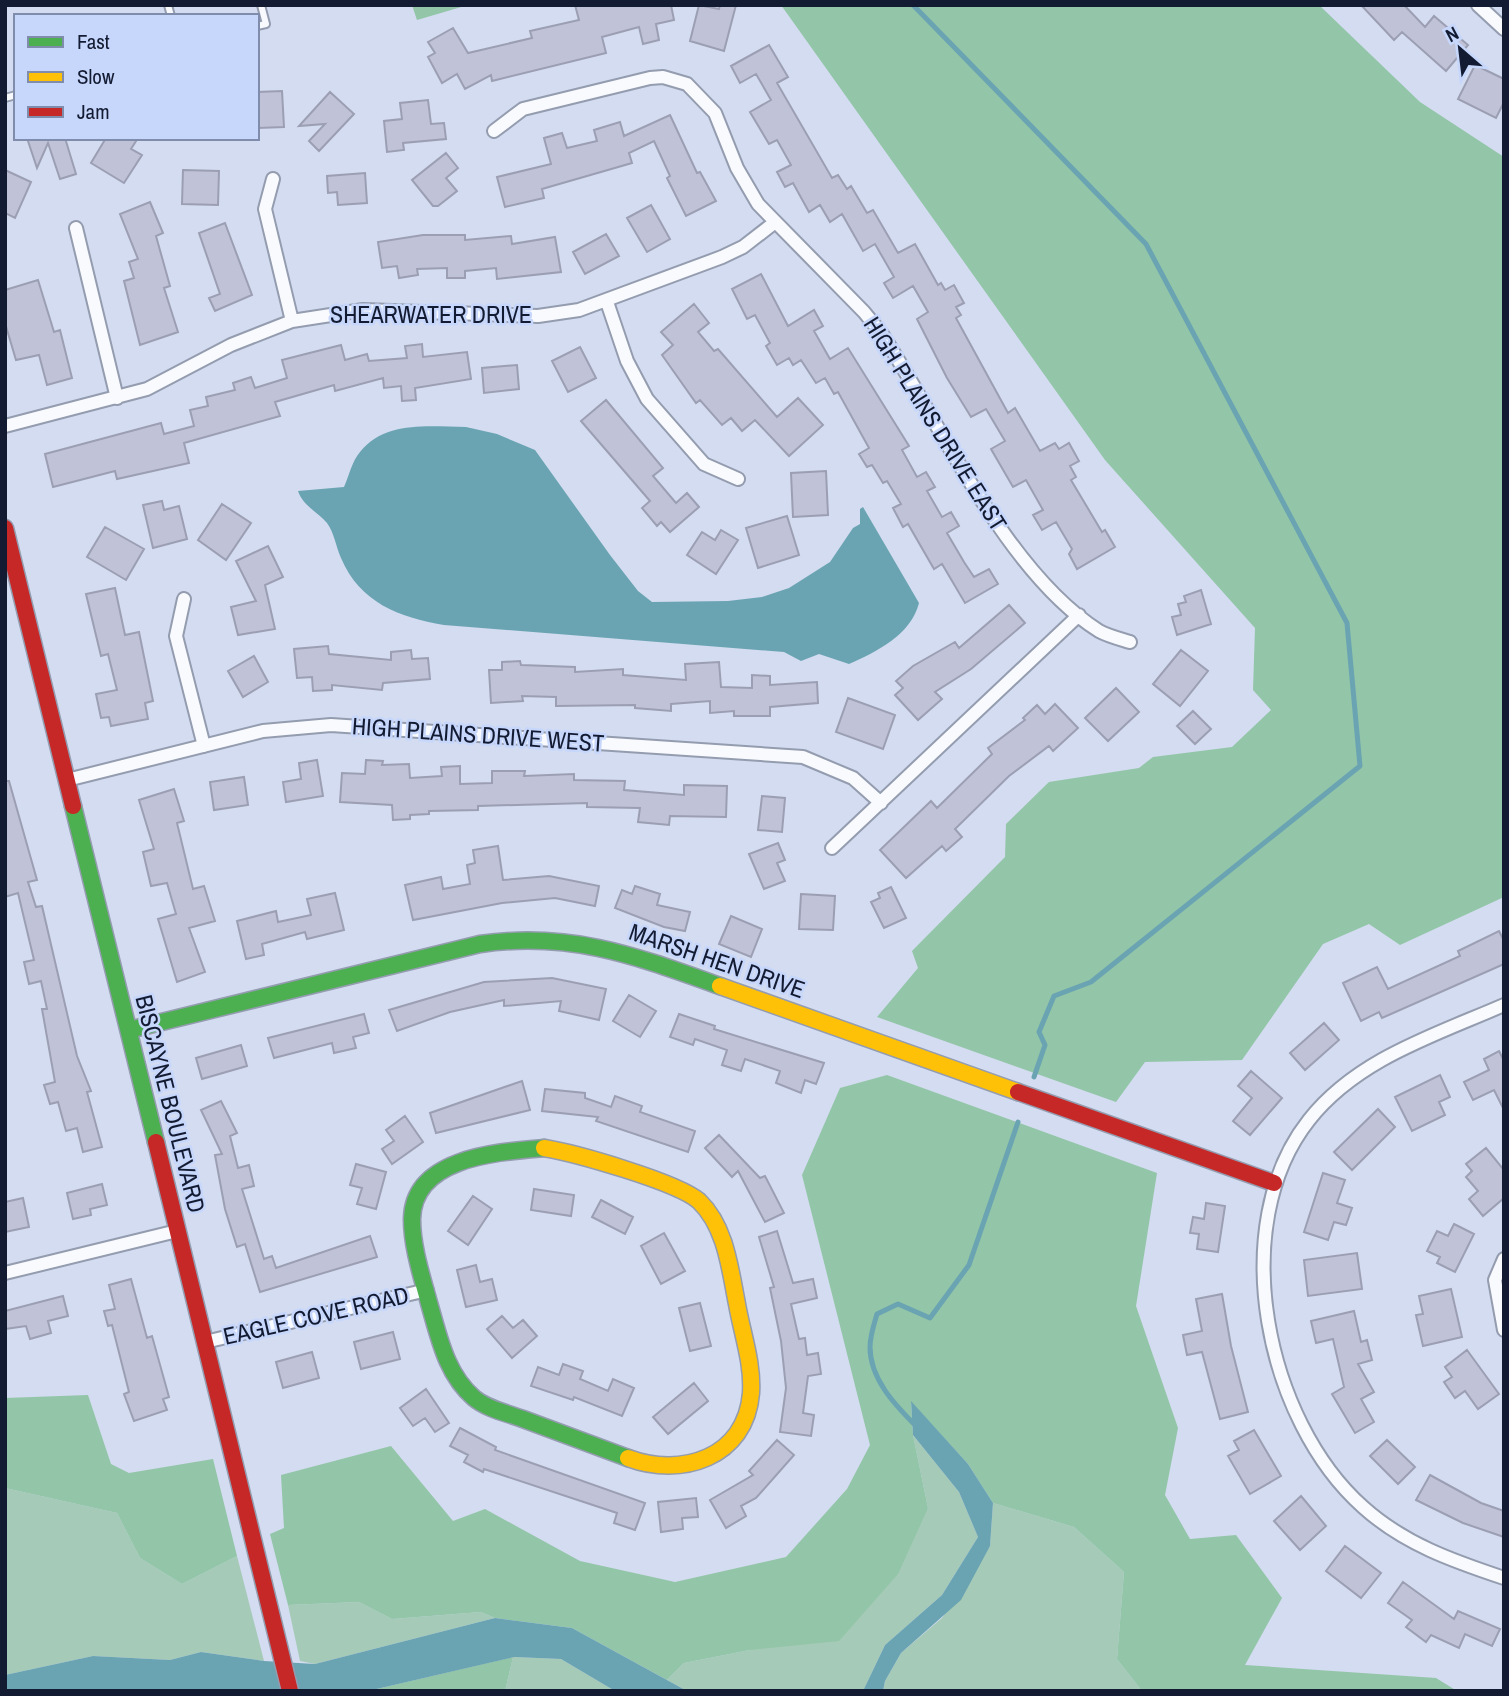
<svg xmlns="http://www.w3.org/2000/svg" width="1509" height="1696" font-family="'Archivo Narrow',sans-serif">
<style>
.green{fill:#a5cab7}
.forest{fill:#93c5a8}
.water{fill:#6aa4b2}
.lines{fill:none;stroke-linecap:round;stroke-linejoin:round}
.stream{stroke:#6aa4b2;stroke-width:5}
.building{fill:#c0c3d8;stroke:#9c9fb3;stroke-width:2}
.lane-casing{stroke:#949caf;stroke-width:10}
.street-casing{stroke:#949caf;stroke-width:16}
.fast-casing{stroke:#949caf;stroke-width:19}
.slow-casing{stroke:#949caf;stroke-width:19}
.jam-casing{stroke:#949caf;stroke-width:19}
.lane{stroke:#f8fafd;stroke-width:6}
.street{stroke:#f8fafd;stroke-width:12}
.fast{stroke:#4caf50;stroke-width:16}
.slow{stroke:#ffc107;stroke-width:16}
.jam{stroke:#c62828;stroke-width:16}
.labels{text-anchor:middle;stroke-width:5;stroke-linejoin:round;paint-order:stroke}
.street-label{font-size:24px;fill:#131b32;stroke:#c7d7fc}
</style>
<rect width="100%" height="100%" fill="#d3dcf0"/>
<path class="green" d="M913,1435L959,1492L978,1537L942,1595L885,1645L863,1691H687L667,1680L684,1663L750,1650L928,1508Z
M5,1488L117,1513L140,1558L182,1584L237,1556L264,1661L201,1652L170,1660L93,1656L5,1675Z
M993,1503L1074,1527L1124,1572L1117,1659L1142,1691H883L885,1681L901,1653L942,1618L990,1546Z
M359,1602L392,1619L481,1612L495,1618L315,1664L300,1661L288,1605Z
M513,1657L561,1659L615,1691H505Z"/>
<path class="forest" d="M412,5H468L417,20Z
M781,5H1319L1420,102L1504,157V897L1400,945L1369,924L1323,944L1242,1060L1145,1062L1116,1102L877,1017L918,968L912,951L1005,857L1006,824L1049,782L1139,768L1153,757L1232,747L1271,710L1253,690L1255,628L1105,460Z
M887,1075L1157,1173L1136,1306L1178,1428L1165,1495L1190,1539L1236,1535L1282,1598L1245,1665L1436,1678L1457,1691H1142L1117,1659L1124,1572L1074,1527L993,1503L968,1464L911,1402L913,1435L928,1508L898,1574L839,1641L750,1650L684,1663L667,1680L572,1628L495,1618L481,1612L392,1619L359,1602L288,1605L270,1534L284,1528L281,1475L391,1446L453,1521L485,1509L580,1561L675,1582L786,1557L847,1489L870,1445L802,1175L840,1088Z
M88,1395L111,1464L129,1473L213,1459L237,1556L182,1584L140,1558L117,1513L5,1488V1398Z
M513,1657L505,1691H368Z"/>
<path class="water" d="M466,427L497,434L535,450L610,555L638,591L652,602L728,601L762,597L789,588L830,562L853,528L860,524V509L863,507L919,603C911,635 876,652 849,664L819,654L801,661L784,652L444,625C399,617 360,603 341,558C336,547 334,532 327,523C318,512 303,506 298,491L344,487C349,476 352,461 360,452C386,420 429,427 466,427Z
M911,1401L968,1464L993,1503L990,1546L961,1600L901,1653L885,1681L883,1691H863L885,1645L942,1595L978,1537L959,1492L913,1435Z
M495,1618L572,1628L687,1691H615L561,1659L514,1657L368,1691H5V1675L93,1656L170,1660L201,1652L264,1661L315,1664Z"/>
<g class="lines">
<path class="stream" d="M913,5L1146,244L1347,623L1360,766L1091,982L1054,996L1039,1032L1045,1045L1034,1077
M916,1426C895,1405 870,1379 870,1347C870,1336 874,1324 877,1314L898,1304L930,1318L969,1265L1018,1122"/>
</g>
<path class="building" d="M575,5H671L674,20L656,24L659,40L643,44L639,27L602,37L606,53L492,81L491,75L465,89L457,74L442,83L428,57L435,53L428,42L453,28L468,53L532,38L530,31L579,20Z
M699,5L719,9L720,5H736L724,51L690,41Z
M1361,5H1404L1425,27L1434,16L1468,45L1446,71L1402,32L1394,40Z
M769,45L788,77L777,83L832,178L838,175L847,189L851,186L867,213L873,210L898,253L915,244L938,285L941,283L945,290L954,285L964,303L956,307L961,315L956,318L1008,413L1015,408L1040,451L1055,443L1059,449L1069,443L1079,461L1070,466L1076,477L1071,480L1102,532L1105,530L1115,547L1077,569L1069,554L1072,549L1056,522L1042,530L1033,515L1043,510L1026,480L1013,487L991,449L1005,441L986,409L971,417L947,378L917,319L928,312L913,286L893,298L884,283L894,277L875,244L863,251L842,214L830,222L820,205L809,212L793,183L785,187L777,172L791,165L777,140L769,144L750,112L771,100L756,74L740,83L731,66Z
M1475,65L1504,79V102L1496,118L1458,99Z
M282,91L284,127L258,128L257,92Z
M330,92L354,114L319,151L309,141L325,124L299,126Z
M428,100L431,124L444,123L446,139L403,143L404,150L387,152L384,121L402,119L400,103Z
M670,115L697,173L700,172L716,201L686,216L667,178L670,176L654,141L629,153L632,163L542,189L544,198L505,207L497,177L551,164L544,138L562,133L567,148L597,141L594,130L620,122L624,136Z
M27,138H65L76,174L60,179L48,143L37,168Z
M106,138H138L131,149L142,155L124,183L91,163Z
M446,153L458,168L446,178L457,191L438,206H433L412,180Z
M5,170L31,182L15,218L5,213Z
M183,170L219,171L218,205L182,204Z
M365,173L367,203L338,205L337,192L328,193L327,176Z
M150,202L163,233L156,236L170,286L164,288L178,332L140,345L124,281L134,278L129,262L138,259L120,214Z
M651,205L670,239L647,252L627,218Z
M225,223L252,295L215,311L209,298L220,294L199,233Z
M606,234L619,256L585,274L573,252Z
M423,235H465V240L511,236L512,244L555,237L561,272L497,279L496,268L465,271V278H447V268L417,269L418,275L399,278L397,266L382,268L378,242Z
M761,274L788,326L814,310L823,326L814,331L830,359L848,348L909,446L902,450L917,477L926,472L935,487L927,491L942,517L951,512L959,526L947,533L964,562L974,577L989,569L998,584L965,603L942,564L934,569L908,524L903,527L893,508L901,504L887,481L883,483L872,465L867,467L859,454L869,448L838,392L834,394L825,378L816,383L801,360L793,365L789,358L777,365L766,346L770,343L755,315L747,319L732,289Z
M38,280L54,332L60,330L72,378L47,385L39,355L16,360L5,323V290Z
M694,304L709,323L698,332L714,351L718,349L777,417L798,398L823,425L789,456L755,420L742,431L731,418L722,425L700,400L696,403L662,355L673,345L661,332Z
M422,344L423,357L467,352L471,379L415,388L416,400L402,401L401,386L384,388L383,378L335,391L334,385L275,402L280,416L184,443L189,463L117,479L115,471L53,487L45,454L161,423L164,434L194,426L190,410L208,406L206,397L235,390L233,383L251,377L255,388L287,378L282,360L341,345L345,360L367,354L369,361L407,358L405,346Z
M580,347L596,378L568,392L552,361Z
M517,365L519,389L484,393L482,368Z
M606,400L663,468L653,476L676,503L687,493L699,507L670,532L661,522L657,526L642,508L650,501L581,421Z
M826,471L828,515L793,517L791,473Z
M162,501L164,510L179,506L187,539L153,548L143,505Z
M222,504L251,523L226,560L198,540Z
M787,516L799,555L758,568L746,528Z
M105,527L144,549L126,580L87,557Z
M721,530L738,540L716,574L687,555L702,532L715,540Z
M268,546L283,577L265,585L275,629L238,635L231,607L256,601L236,561Z
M115,588L125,635L139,632L153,701L145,703L148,719L111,726L109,717L101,718L96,694L117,690L108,654L101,656L86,594Z
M1201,590L1211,624L1177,635L1172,617L1181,615L1178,604L1186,602L1184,596Z
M1009,605L1025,623L971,669L935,692L942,699L918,720L895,695L903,688L896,681L913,666L955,642L959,648Z
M328,646L329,654L391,660V652L411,650L412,659L428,658L430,679L383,683L382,690L332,685V690L313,691L312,677L297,678L294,649Z
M1181,650L1208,671L1180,706L1153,684Z
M254,656L268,682L243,697L228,671Z
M520,661L521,665L575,667V672L623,669V675L686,680L685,664L719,662L721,687L752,688V675L770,676V685L817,682L818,703L770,707V716H734V711L710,713V701L671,704V711L635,708V705L556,706V697L522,696L523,701L491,703L489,670H502V662Z
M1116,688L1139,712L1108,741L1085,718Z
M848,698L895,715L883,749L836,732Z
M1055,704L1078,728L1053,751L1049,746L1009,776L955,829L962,837L946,851L942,846L906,878L880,850L931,801L937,808L992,754L988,748L1025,720L1023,718L1037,705L1045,714Z
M1193,711L1211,729L1195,744L1177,726Z
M317,760L323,796L286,802L283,782L301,779L299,763Z
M366,760L383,761L382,765L409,764L410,778L442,776L441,767L460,766V784L492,783V771H525L524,776L574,774V780L625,781L624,790L684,795V785L727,786L726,817L670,816L669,825L638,822L640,808L587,807V803L478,806V810L429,811V814L410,815V819L393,820L392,805L340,802L342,773L365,774Z
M244,777L248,805L214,810L210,782Z
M5,781H9L37,880L28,882L36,907L42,906L77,1056L91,1091L87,1092L102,1147L83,1152L77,1128L66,1131L58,1102L50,1104L44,1085L55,1082L42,1009H47L41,981L29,984L24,962L34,960L18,893L5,897Z
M174,789L184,821L177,823L193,889L204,886L215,921L189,928L205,972L177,982L158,919L176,914L167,883L151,886L143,852L154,849L139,800Z
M762,796L785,798L782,832L758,830Z
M778,843L785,860L777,863L785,881L764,889L749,854Z
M498,846L503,880L549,876L599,886L595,906L555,898L502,903L413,920L405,885L441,877L443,889L470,884L467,865L475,863L473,850Z
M635,886L660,894L657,905L690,912L685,931L664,927L615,908L622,890L632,894Z
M891,887L906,918L884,928L871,902L880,898L878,893Z
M335,893L344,930L307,939L305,932L262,944L264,955L246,959L237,921L276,911L278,922L311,915L307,899Z
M801,894L835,896L833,930L799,929Z
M731,916L762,929L751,957L719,944Z
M1499,931L1504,941V964L1382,1018L1379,1012L1361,1021L1343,983L1377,967L1388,989L1460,956L1458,951Z
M552,978L606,989L599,1020L559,1011L561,1001L504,1006V1000L450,1012L397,1031L389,1010L484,982Z
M629,995L656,1011L640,1037L613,1021Z
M364,1014L369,1033L353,1037L356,1048L334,1053L332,1043L274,1058L268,1038Z
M679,1014L715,1026L714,1029L824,1063L816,1084L805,1080L801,1093L776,1083L780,1071L745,1059L741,1071L722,1065L727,1050L695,1039L693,1045L670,1037Z
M1324,1023L1339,1040L1305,1070L1290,1053Z
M241,1045L247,1066L202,1079L196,1058Z
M1499,1051L1504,1061V1110L1494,1090L1473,1100L1464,1082L1489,1070L1484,1059Z
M1251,1071L1282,1098L1250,1135L1233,1121L1252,1098L1238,1086Z
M1440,1075L1450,1097L1439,1102L1445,1115L1412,1131L1395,1097Z
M522,1081L530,1110L436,1133L430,1113Z
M545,1089L585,1093V1098L611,1107L615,1096L642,1106L640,1112L695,1131L688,1152L596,1121L598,1117L542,1111Z
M221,1101L237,1133L230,1136L238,1168L249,1165L254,1186L242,1189L264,1259L272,1256L276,1268L370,1236L377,1257L260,1292L245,1244L237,1247L225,1209L215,1155L222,1154L201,1110Z
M1378,1109L1395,1127L1352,1170L1334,1152Z
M405,1116L423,1142L392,1164L382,1149L394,1141L386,1130Z
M719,1135L760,1178L765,1176L784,1213L765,1222L738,1171L732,1177L705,1148Z
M1486,1148L1504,1170V1198L1483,1216L1469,1199L1478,1191L1466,1177L1472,1171L1466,1164Z
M356,1164L386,1172L376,1209L357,1204L362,1188L350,1185Z
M1323,1173L1345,1180L1337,1203L1352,1208L1346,1225L1334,1222L1328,1240L1304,1232Z
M102,1184L107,1205L90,1209L91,1215L73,1219L67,1193Z
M534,1189L574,1195L571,1216L531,1210Z
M473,1196L492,1209L468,1245L448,1231Z
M23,1198L29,1227L5,1232V1202Z
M601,1200L633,1217L625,1234L592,1217Z
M1206,1203L1225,1206L1218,1252L1197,1249L1199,1234L1190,1233L1193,1217L1204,1219Z
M1454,1224L1474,1234L1455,1272L1437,1263L1440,1257L1427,1251L1437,1231L1448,1236Z
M777,1231L793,1283L813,1279L817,1298L791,1304L799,1339L805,1338L807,1355L818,1353L821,1374L808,1376L803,1413L814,1415L811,1436L780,1432L786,1388L781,1341L770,1288L774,1287L759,1237Z
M664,1233L685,1271L661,1284L641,1246Z
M1357,1253L1362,1289L1308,1296L1304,1260Z
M476,1265L480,1282L492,1279L497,1300L466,1307L457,1270Z
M131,1279L147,1338L152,1336L169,1397L163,1399L167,1410L134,1421L124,1394L129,1392L112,1325L108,1326L104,1311L115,1309L109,1285Z
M1451,1289L1462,1337L1423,1346L1416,1315L1423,1314L1419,1296Z
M1222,1294L1231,1346L1248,1412L1220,1419L1202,1352L1187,1355L1183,1335L1202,1331L1196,1299Z
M63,1296L68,1316L48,1321L51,1333L30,1339L26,1326L5,1329V1311Z
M700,1303L711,1346L690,1351L679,1308Z
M1354,1311L1361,1342L1367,1340L1372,1360L1358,1364L1374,1392L1361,1399L1374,1422L1355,1433L1332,1394L1344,1387L1333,1339L1316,1343L1311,1321Z
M502,1316L513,1328L523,1320L537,1336L512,1358L487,1329Z
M393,1332L400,1359L361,1369L354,1342Z
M1467,1350L1499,1394L1478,1409L1465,1391L1455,1398L1444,1382L1452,1377L1445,1367Z
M312,1352L319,1378L283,1388L276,1362Z
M563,1364L583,1371L580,1379L608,1391L613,1379L634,1388L622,1416L574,1397L573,1400L531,1386L538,1367L559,1375Z
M694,1383L708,1401L668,1434L653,1417Z
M426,1389L449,1423L435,1432L425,1418L413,1426L400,1408Z
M460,1428L496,1447L495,1450L645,1503L635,1530L614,1523L617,1513L484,1469L483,1472L464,1462L468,1455L450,1446Z
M1254,1430L1281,1476L1250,1494L1228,1456L1239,1450L1234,1441Z
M777,1440L794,1455L756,1498L741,1506L746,1516L726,1528L710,1500L753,1475L749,1471Z
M1387,1440L1415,1467L1398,1484L1370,1456Z
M1430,1475L1481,1503L1504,1511V1537L1463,1523L1416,1500Z
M1301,1496L1326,1526L1300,1550L1274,1521Z
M696,1498L698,1517L682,1518L683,1529L661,1532L658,1502Z
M1345,1546L1381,1573L1361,1598L1326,1571Z
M1403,1582L1454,1619L1458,1611L1500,1629L1492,1646L1465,1634L1459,1648L1431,1635L1426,1642L1406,1627L1412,1620L1388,1603Z"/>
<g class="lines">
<defs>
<path id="lane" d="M168,5L171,16
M257,26L266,24L261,5
M5,98L16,95"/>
<path id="street" d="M1478,5L1504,29
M494,131L523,109L650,78L663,77L687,84L715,113L737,168L758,204L864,312L882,334C942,426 1006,572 1099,631C1108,636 1120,639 1130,642
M273,179L265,209L292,321
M76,228L117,398
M607,302L627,361L647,399L704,464L738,479
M5,426L147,389L231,345L292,321L363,310L538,316L579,310L722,257L743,247L774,223
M184,599L176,636L204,746
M67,780L263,731L331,725L803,757L853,778L881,803
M832,848L1079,615
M1504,1005C1435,1035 1357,1059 1309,1120C1225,1226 1266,1421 1363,1507C1404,1544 1453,1561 1504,1578
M1504,1259L1495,1280L1504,1330
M5,1273L177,1231
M205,1342L427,1290"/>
<path id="fast" d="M73,806L156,1142
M129,1030L480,944C571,931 636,956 720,986
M544,1148C498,1152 413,1157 412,1219C412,1247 422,1277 429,1303C439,1337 446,1374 474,1398C487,1409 507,1413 523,1419C558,1432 593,1445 628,1458"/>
<path id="slow" d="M720,986L1018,1092
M544,1148C575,1153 677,1182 699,1201C726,1227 730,1269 737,1304C742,1333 753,1363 751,1393C746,1458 681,1478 628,1458"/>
<path id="jam" d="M5,528L73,806
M1018,1092L1274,1183
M156,1142L290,1691"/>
</defs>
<use href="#lane" class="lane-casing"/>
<use href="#street" class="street-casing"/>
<use href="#fast" class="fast-casing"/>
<use href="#slow" class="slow-casing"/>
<use href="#jam" class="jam-casing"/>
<use href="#lane" class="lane"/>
<use href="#street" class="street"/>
<use href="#fast" class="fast"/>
<use href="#slow" class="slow"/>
<use href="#jam" class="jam"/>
</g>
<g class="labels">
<g class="street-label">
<text x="431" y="323">SHEARWATER DRIVE</text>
<text transform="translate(935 424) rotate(58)" y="8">HIGH PLAINS DRIVE EAST</text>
<text transform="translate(478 735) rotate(4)" y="8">HIGH PLAINS DRIVE WEST</text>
<text transform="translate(717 961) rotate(19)" y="8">MARSH HEN DRIVE</text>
<text transform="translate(170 1104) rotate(76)" y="8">BISCAYNE BOULEVARD</text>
<text transform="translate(316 1316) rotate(-13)" y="8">EAGLE COVE ROAD</text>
</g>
</g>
<rect width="1509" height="1696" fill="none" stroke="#131b32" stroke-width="14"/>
<rect x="14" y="14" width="245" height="126" fill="#c7d7fc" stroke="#7f8cab" stroke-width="2"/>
<rect x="28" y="37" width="35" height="10" fill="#4caf50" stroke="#7f8cab" stroke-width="2"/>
<text x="77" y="49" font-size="21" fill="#131b32">Fast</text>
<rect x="28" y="72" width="35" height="10" fill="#ffc107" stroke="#7f8cab" stroke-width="2"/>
<text x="77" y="84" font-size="21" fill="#131b32">Slow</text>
<rect x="28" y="107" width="35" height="10" fill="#c62828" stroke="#7f8cab" stroke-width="2"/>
<text x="77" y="119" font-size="21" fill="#131b32">Jam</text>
<g transform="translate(1460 49) rotate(332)" stroke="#c7d7fc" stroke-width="5" paint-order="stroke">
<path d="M0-5L12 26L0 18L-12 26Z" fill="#131b32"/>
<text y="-10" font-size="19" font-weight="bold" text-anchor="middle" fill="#131b32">N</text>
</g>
</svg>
